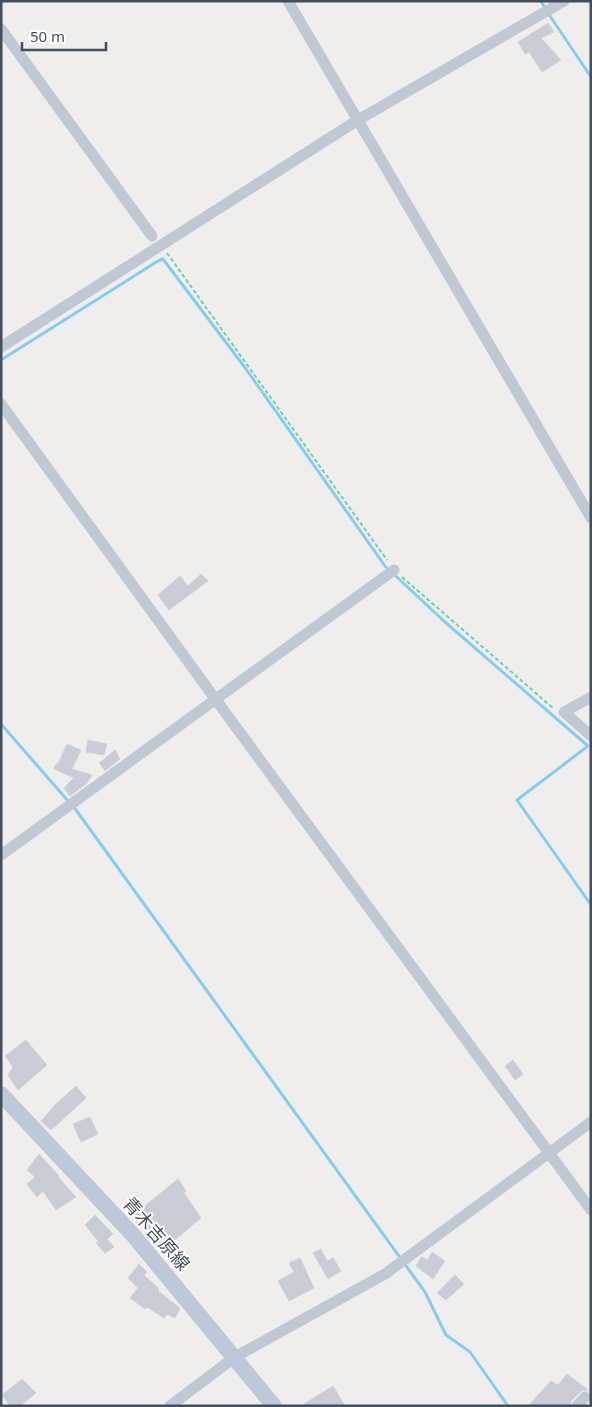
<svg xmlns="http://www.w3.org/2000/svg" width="592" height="1407" font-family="'Noto Sans','Noto Sans JP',sans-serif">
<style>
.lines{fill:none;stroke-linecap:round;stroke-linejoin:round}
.stream{stroke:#85cdef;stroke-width:3}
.building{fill:#c9ccd4;stroke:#d1d3da}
.path{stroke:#70d0ab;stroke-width:2;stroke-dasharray:4 2.5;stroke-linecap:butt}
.minor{stroke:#c0c8d4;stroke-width:11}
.secondary{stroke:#bfc8d8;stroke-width:16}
.labels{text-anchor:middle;stroke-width:4;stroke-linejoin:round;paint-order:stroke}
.street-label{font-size:18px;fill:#454e5c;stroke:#fff}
</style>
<rect width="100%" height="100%" fill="#f0eeed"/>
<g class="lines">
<path class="stream" d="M541,1L545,8
M548,13L591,77
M1,360L158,261L163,259L246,369L385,566L445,622L588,746L517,800L591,905
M1,724L76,810L425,1292L446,1335L470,1352L508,1406"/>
</g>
<path class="building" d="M548,23L554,32L541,38L561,60L542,72L529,52L525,54L518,42Z
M201,574L208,581L169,610L158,595L180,576L188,586Z
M88,740L107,744L104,755L86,752Z
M67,744L81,750L72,769L92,775L87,783L70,796L64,788L74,778L54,769L56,764H58Z
M115,750L120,759L105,771L99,763Z
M26,1040L47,1065L18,1090L8,1075L13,1067L5,1056Z
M513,1060L523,1074L515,1080L505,1066Z
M76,1086L86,1098L51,1130L41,1121L56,1104Z
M90,1117L98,1134L81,1142L73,1124Z
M39,1154L59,1176L58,1177L76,1197L56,1210L43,1191L37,1197L27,1184L35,1177L27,1170Z
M178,1179L186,1191L184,1193L201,1218L165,1248L151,1235L135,1214Z
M95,1215L113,1234L107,1239L114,1247L105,1253L96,1243L99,1242L85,1225Z
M321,1249L327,1261L333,1258L341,1271L328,1279L313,1253Z
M432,1252L445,1261L433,1279L416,1266L421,1257L428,1260Z
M300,1258L314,1288L289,1301L278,1281L294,1272L289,1263Z
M139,1264L147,1272L144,1275L159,1289L158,1291L180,1308L175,1318L167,1314L164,1318L147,1307L145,1309L130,1298L138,1288L128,1278Z
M455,1275L464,1284L446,1300L437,1293Z
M567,1374L588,1390H583L580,1392L571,1401L570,1406H528L551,1381L558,1385Z
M22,1379L36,1393L20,1406H10L2,1395Z
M333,1386L345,1406H301Z"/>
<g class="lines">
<path class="path" d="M167,253L387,560
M402,577L553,708"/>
<path class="minor" d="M288,1L591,518
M1,29L152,236
M1,347L358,120L564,1
M1,404L216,700L591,1210
M591,697L564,712L591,736
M1,855L394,570
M170,1406L235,1357L385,1274L591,1122
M577,1406L585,1397"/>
<path class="secondary" d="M1,1094L133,1235L274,1406"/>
</g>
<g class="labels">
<g class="street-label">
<text transform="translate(156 1234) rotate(49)" y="6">青木吉原線</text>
</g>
</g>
<rect width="592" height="1407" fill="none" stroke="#454e5c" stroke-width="5"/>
<path d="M22 42v8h84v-8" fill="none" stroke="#454e5c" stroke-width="2.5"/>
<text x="30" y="42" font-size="15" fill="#454e5c" stroke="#ffffff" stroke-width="4" paint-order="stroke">50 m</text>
</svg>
